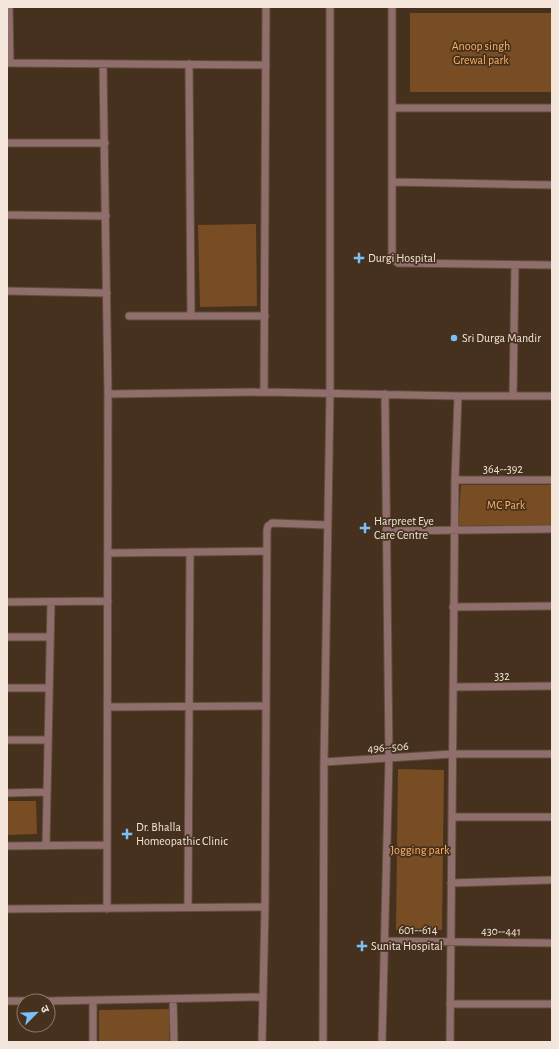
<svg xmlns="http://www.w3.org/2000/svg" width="559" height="1049" font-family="'Alegreya Sans','Noto Sans Devanagari',sans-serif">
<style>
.green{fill:#784d23}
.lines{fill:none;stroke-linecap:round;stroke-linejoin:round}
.street-casing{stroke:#614e3b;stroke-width:9}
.street{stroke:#906e6c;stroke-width:7}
.poi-dot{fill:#7abff8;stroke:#45311d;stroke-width:1.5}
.labels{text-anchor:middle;stroke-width:3.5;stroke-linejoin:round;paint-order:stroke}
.park-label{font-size:12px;fill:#ffb166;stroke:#45311d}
.poi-label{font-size:12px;fill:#f3e5da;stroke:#45311d;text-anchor:start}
.street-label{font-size:12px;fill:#f3e5da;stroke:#45311d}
</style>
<rect width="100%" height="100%" fill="#45311d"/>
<path class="green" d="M410,13H552V92H410Z
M256,224L257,306L200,307L198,225Z
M461,485H552V525L458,526Z
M398,769L444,770L442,930H396Z
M7,801H36L37,834L7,835Z
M169,1009V1042H99V1010Z"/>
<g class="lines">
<defs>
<path id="street" d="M9,7L10,63
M392,7V258L398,263L552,265
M7,63L266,65
M189,64L191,316
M103,65L108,394L107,909
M393,108H552
M7,143H105
M393,182L552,185
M7,215L106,216
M7,291L107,293
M129,316H265
M264,392L266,7
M108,394L264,392L458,396H552
M513,396L515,265
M455,480H552
M386,531L552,529
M108,553L267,551
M7,602L108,601
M453,607L552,606
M7,637H50
M453,687L552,686
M7,688H49
M108,707L266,706
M7,740H48
M324,762L452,754H552
M7,793L47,792
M452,817H552
M46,845L51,602
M7,846L106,845
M451,883L552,880
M188,907L190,552
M7,909L265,907
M385,941L552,943
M173,999L174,1042
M7,1001H24
M48,1001L262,997
M450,1004H552
M93,1042V1001
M262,1042L265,907L267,530L268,526L272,523L327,525
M323,1042L324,762L330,393V7
M382,1042L389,758L385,394
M450,1042L455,480L458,396"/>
</defs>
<use href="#street" class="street-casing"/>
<use href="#street" class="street"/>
</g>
<g class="poi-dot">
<path d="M357 252h4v4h4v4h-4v4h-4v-4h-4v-4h4z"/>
<circle cx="454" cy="338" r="4"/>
<path d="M363 522h4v4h4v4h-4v4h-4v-4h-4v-4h4z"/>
<path d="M125 828h4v4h4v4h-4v4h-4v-4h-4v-4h4z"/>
<path d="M360 940h4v4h4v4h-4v4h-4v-4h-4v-4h4z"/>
</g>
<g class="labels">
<g class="park-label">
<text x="481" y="50">Anoop singh<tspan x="481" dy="14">Grewal park</tspan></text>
<text x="506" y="509">MC Park</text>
<text x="420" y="854">Jogging park</text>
</g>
<g class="poi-label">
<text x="368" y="262">Durgi Hospital</text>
<text x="462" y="342">Sri Durga Mandir</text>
<text x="374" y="525">Harpreet Eye<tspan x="374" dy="14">Care Centre</tspan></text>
<text x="136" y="831">Dr. Bhalla<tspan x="136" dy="14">Homeopathic Clinic</tspan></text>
<text x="371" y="950">Sunita Hospital</text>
</g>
<g class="street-label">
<text x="503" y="473">364--392</text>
<text x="502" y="680">332</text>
<text transform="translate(388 747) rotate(-4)" y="4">496--506</text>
<text x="418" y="934">601--614</text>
<text transform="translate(501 931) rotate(1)" y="4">430--441</text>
</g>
</g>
<rect width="559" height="1049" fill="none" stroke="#f3e5da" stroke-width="16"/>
<g transform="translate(36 1013) rotate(66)"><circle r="19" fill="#45311d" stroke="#8b7969"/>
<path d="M0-3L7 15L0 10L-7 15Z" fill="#7abff8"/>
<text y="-6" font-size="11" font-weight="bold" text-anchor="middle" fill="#f3e5da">उ</text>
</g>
</svg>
